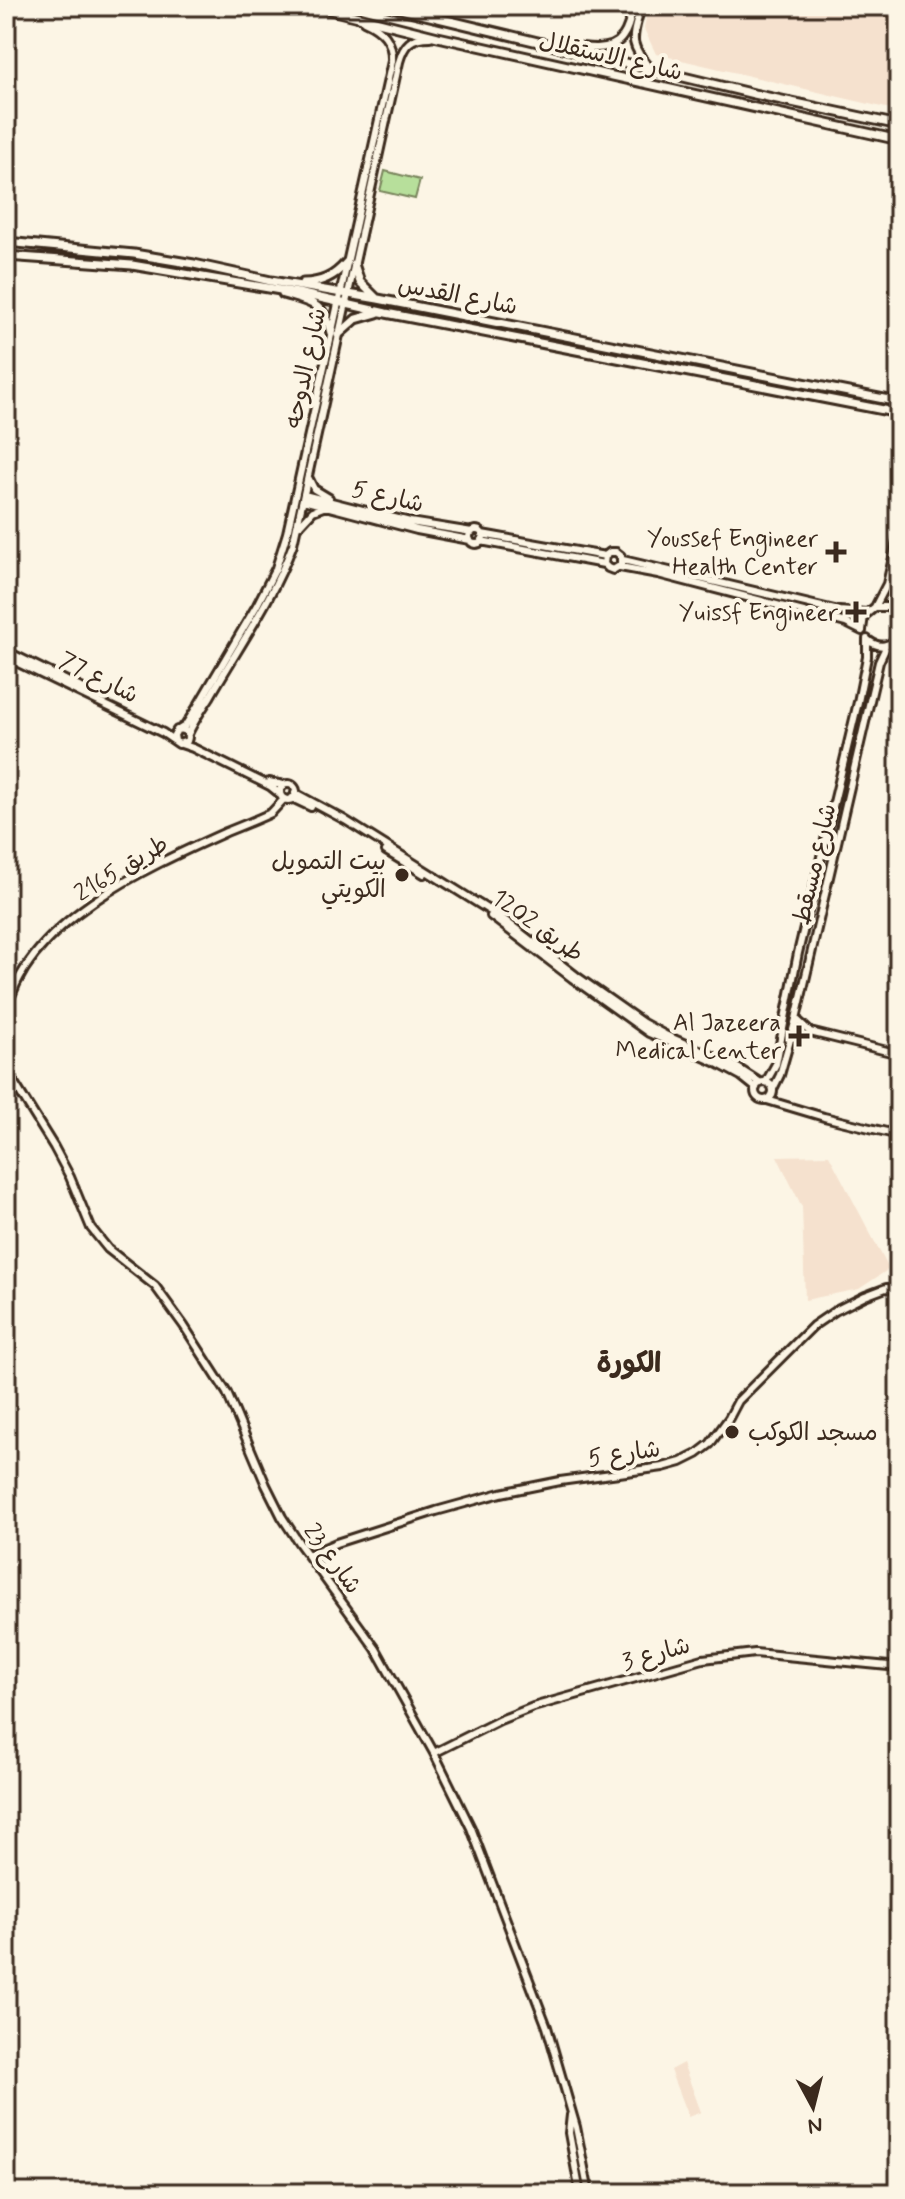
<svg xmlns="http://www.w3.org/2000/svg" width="905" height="2199" font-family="Mynerve,'Playpen Sans Arabic',sans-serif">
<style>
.built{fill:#f5e1ce}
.green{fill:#b7df9b;stroke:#79845c;stroke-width:2}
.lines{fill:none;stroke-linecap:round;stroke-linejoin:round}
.tertiary-casing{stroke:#3b2a1e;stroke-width:12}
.secondary-casing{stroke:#3b2a1e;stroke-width:13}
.primary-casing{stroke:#3b2a1e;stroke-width:13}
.tertiary{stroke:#fcf5e5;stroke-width:6}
.secondary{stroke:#fcf5e5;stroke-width:7}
.primary{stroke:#fcf5e5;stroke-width:7}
.poi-dot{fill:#3b2a1e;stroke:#fcf5e5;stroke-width:3}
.labels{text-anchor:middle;stroke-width:8;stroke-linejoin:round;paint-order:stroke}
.street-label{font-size:24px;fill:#3b2a1e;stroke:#fcf5e5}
.poi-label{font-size:24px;fill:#3b2a1e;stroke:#fcf5e5;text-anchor:end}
.quarter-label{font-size:28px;font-weight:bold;fill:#3b2a1e;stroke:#fcf5e5}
</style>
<rect width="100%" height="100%" fill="#fcf5e5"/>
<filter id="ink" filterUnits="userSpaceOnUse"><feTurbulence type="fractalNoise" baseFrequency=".0125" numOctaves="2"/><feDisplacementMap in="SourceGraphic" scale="16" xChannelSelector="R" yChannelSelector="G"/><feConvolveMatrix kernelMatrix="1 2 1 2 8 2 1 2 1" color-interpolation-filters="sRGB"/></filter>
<g filter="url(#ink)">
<path class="built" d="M656,6H899V111L656,54L644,29L647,11Z
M829,1155L889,1269L859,1289L805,1300L802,1207L777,1156Z
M683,2063L701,2112L688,2117L670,2070Z"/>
<path class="green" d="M385,171L420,180L415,199L380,191Z"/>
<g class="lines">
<defs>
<path id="tertiary" d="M641,6C633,38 627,42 650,68
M551,42C573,45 609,57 623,36C629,28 631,16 633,6
M309,479L314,489L329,498
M304,495L410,522L472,532
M303,500L417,530L470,540
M300,525L313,511L326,506
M469 537a7 7 0 1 1 14 0a7 7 0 1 1-14 0Z
M482,534L605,556
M481,541L604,564L608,568L613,570L621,565V556L616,552H610L605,556L604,564
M623,560L839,611L866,613
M620,567L658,574L846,623L862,631
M875,607L887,584L899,531
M895,611V595L899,575
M862,630L864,616L875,607H889L899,615
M868,640C879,649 890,647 899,636
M6,651L87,691
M6,657L163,733L179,744L187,741C190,734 185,728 177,730L174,735L175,741
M180,729L185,726L197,707L257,605L276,568L287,533L392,61C393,40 382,29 364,21
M188,734C194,721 202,709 210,697C239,646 273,599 293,544L399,62C404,44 411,37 430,37
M181,744L193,748L270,786L280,794
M269,782L284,785
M280 792a8 8 0 1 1 16 0a8 8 0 1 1-16 0Z
M295,793L345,820L503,919L579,978L643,1023L665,1035L733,1065L761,1083
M292,798L311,807
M386,851L424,874
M491,916L572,978L649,1033L715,1062L741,1076L756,1088
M6,1013C26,921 148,867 226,832C241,826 256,820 271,813L284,799
M796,1019L810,1032L899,1054
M6,1059L13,1081L54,1147L70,1177L91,1228L108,1249L155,1286L184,1326L227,1393L266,1485L282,1517L299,1543L376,1649L434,1753L471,1828L547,2027L576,2127L589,2193
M766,1082L776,1064L798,953L858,702L867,657V639
M755 1091a9 9 0 1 1 18 0a9 9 0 1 1-18 0Z
M773,1089L780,1075L796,1019L879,662L887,645
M767,1100L824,1117L899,1135
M308,1555L336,1543L436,1511L501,1493L560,1481L663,1467L681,1462L697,1454L710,1444L729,1418L738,1401L813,1326L835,1311L865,1296L886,1288L899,1289
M434,1753L500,1720L533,1707L703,1659L755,1653L899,1667
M571,2115L569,2133L580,2193"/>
<path id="secondary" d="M6,242L134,254L194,264L271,281L378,299L899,402
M6,256L132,265L298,293L386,313L899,413
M354,264L360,282L376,298
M303,283C321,283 334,277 346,263
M283,294C310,302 324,302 331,333
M338,335L356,319L377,313"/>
<path id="primary" d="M315,6L438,37L899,140
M388,6L754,94L899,125"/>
</defs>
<use href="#tertiary" class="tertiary-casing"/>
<use href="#secondary" class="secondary-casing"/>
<use href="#primary" class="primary-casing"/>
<use href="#tertiary" class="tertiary"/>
<use href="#secondary" class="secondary"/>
<use href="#primary" class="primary"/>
</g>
</g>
<g class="poi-dot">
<path d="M832 540h8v8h8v8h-8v8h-8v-8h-8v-8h8z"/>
<path d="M852 600h8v8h8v8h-8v8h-8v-8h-8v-8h8z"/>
<circle cx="402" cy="875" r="8"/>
<path d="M795 1024h8v8h8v8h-8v8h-8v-8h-8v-8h8z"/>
<circle cx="732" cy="1432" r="8"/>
</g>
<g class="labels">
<g class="street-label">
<text transform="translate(611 56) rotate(13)" y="8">شارع الاستقلال</text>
<text transform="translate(458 295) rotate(11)" y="8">شارع القدس</text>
<text transform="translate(305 368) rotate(-78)" y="8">شارع الدوحه</text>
<text transform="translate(388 496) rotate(13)" y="8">شارع 5</text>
<text transform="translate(99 677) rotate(27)" y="8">شارع 77</text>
<text transform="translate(814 864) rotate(-77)" y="8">شارع مسقط</text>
<text transform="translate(121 868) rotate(-31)" y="8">طريق 2165</text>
<text transform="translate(538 925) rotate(36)" y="8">طريق 1202</text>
<text transform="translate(624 1453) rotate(-8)" y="8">شارع 5</text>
<text transform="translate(333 1558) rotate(54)" y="8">شارع 23</text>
<text transform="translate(656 1653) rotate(-15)" y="8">شارع 3</text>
</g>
<g class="poi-label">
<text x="818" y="546">Youssef Engineer<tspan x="818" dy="28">Health Center</tspan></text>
<text x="838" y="620">Yuissf Engineer</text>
<text x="386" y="869">بيت التمويل<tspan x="386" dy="28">الكويتي</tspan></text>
<text x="781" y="1030">Al Jazeera<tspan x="781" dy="28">Medical Center</tspan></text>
<text x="748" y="1440" text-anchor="start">مسجد الكوكب</text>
</g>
<g class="quarter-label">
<text x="629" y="1372">الكورة</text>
</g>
</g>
<rect width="905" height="2199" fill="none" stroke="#fcf5e5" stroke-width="32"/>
<rect x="16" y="16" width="873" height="2167" fill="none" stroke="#3b2a1e" stroke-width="3" filter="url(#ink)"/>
<g transform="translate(813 2107) rotate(173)" stroke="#fcf5e5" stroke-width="6" paint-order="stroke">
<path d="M0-6L14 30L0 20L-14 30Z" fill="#3b2a1e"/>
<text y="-12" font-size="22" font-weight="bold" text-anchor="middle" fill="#3b2a1e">N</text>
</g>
</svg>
